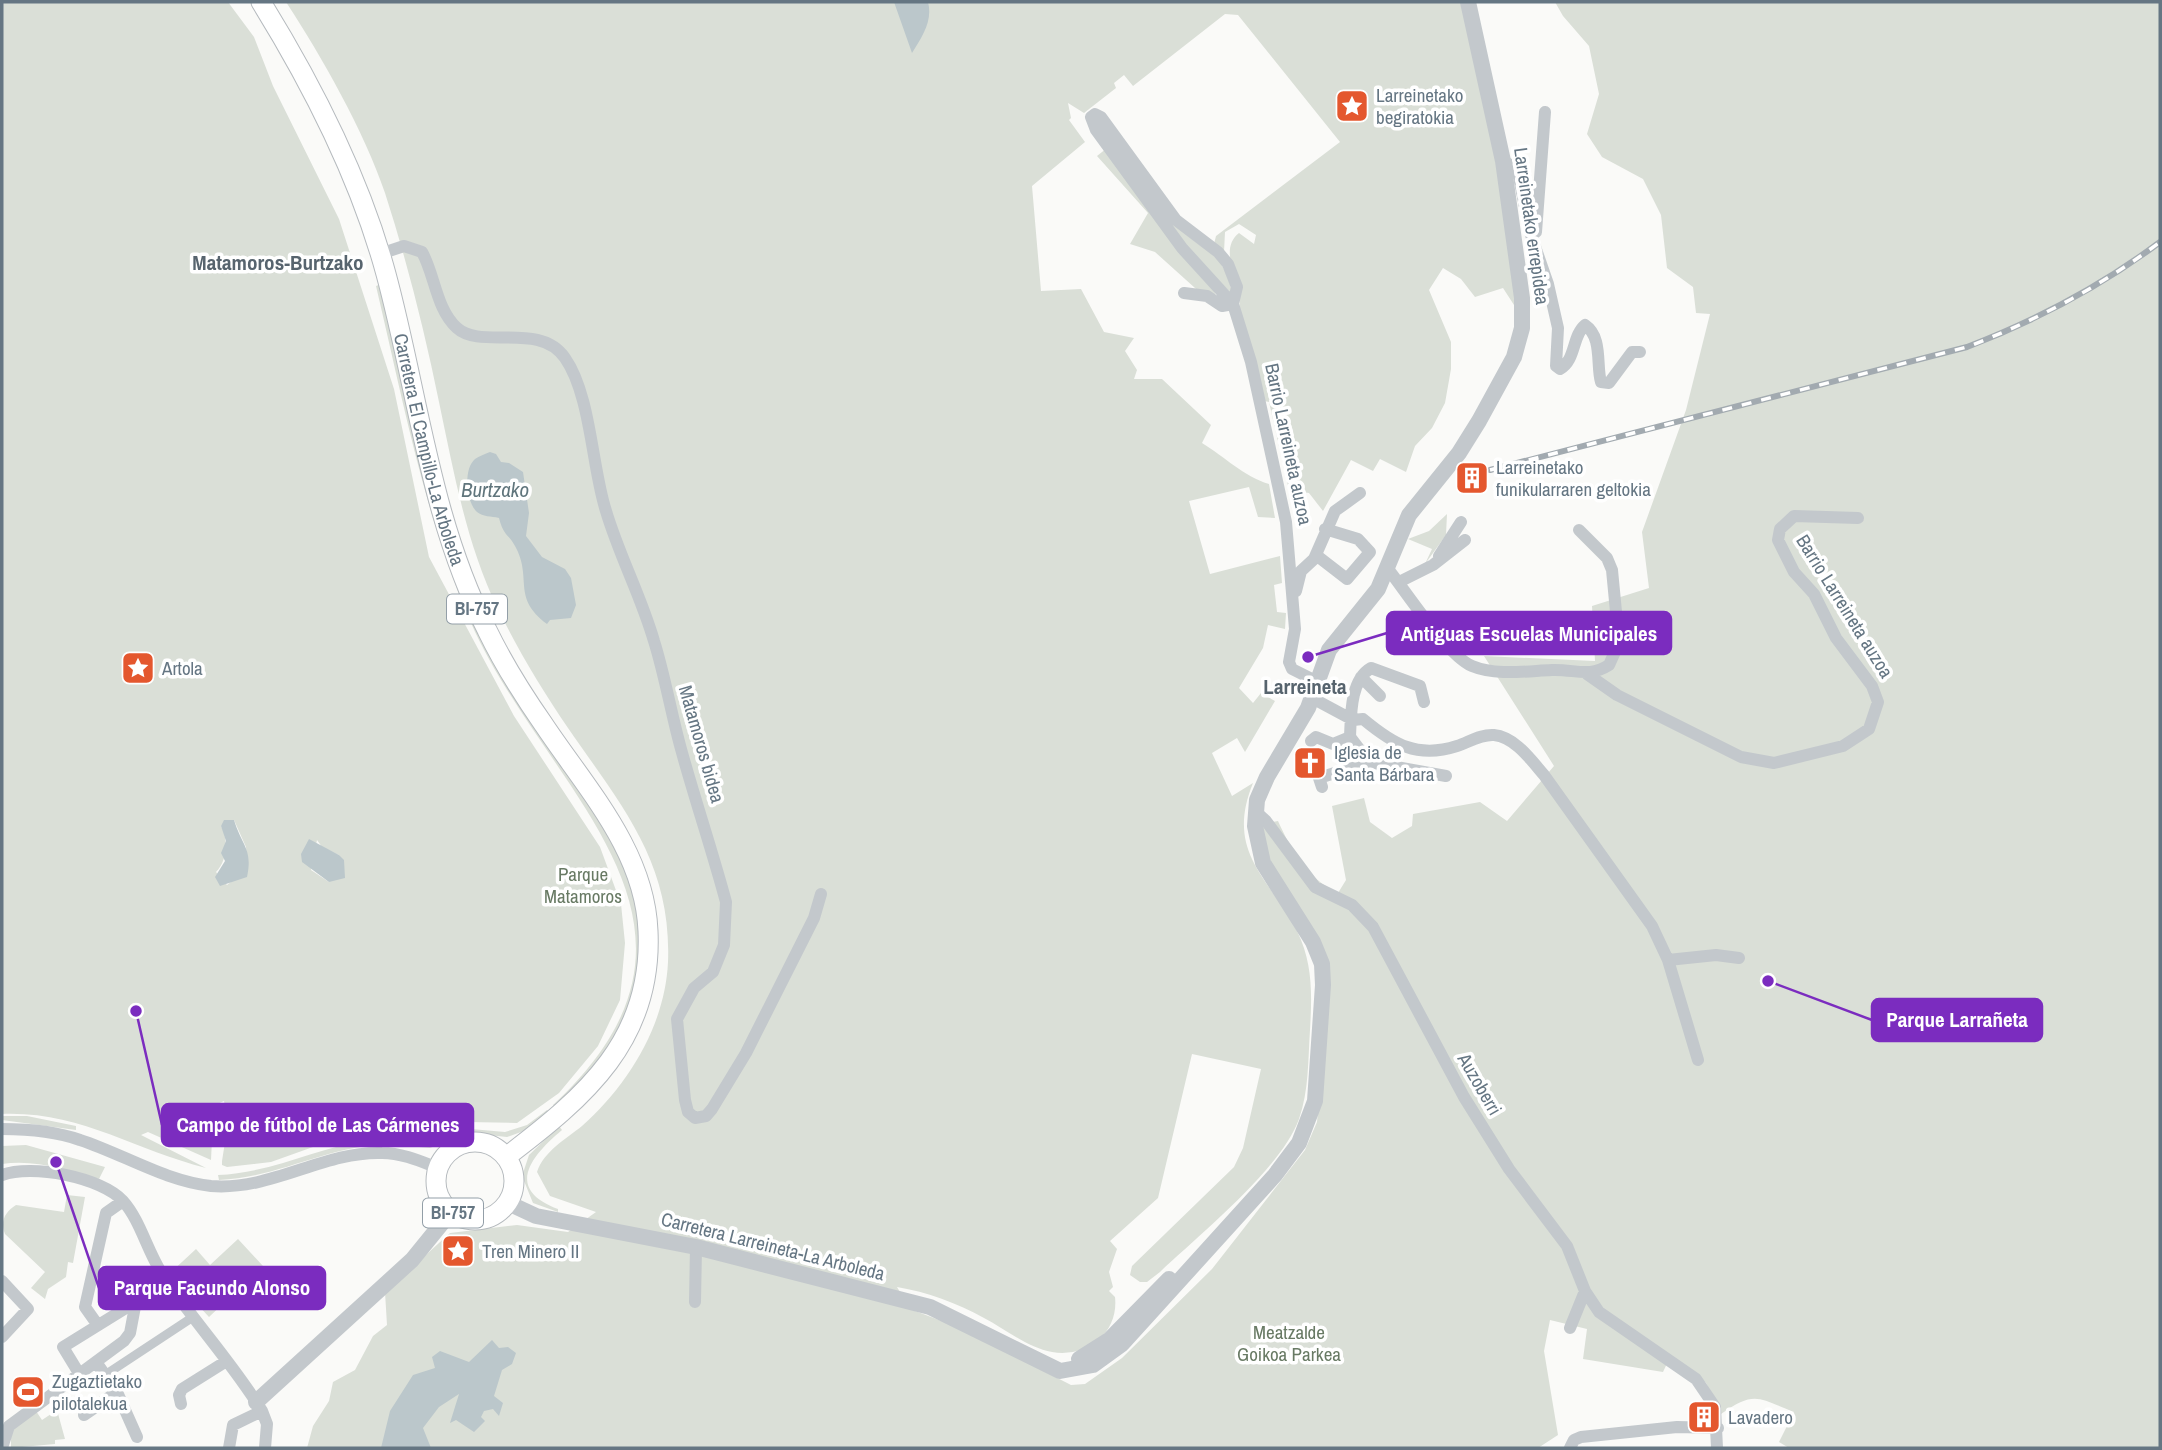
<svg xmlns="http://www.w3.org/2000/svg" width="2162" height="1450" font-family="'Archivo Narrow',sans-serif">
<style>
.green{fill:#dadfd7;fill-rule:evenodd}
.water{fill:#bbc7cb}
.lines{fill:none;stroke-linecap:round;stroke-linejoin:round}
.primary-casing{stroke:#b5babe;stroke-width:21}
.pedestrian{stroke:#c3c8cc;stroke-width:9}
.minor{stroke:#c3c8cc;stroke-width:12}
.tertiary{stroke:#c3c8cc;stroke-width:16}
.primary{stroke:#fff;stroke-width:19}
.rail-casing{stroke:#a2aab0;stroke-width:6}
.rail{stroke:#fff;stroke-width:3.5;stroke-dasharray:10;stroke-linecap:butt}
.labels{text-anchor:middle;stroke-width:7;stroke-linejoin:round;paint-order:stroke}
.shield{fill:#fff;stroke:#939fa8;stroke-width:2}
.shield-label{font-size:18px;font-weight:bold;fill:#657683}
.poi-label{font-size:19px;fill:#657683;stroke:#fff;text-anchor:start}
.street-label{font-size:19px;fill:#657683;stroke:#fff}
.park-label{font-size:19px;fill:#687a64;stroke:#fff}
.neighbourhood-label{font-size:21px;font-weight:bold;fill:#57646e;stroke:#fff}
.water-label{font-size:21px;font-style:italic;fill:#60757c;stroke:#fff}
.leader{fill:none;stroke:#7b2cbf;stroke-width:2.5}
.callout-dot{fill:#7b2cbf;stroke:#fff;stroke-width:2.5}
.callout{fill:#7b2cbf;stroke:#7b2cbf;stroke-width:2.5}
.callout-label{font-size:21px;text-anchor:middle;font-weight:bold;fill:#fff}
</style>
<rect width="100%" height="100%" fill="#fafaf8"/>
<path class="green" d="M2,2H228L254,37L273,86L339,219L394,389L429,557L514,716L600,847L621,904L625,943L620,1000L598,1046L559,1093L517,1123L467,1122L428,1137L366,1133L327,1142L271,1162L227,1167L222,1165V1161L228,1123L224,1101L195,1114H206L213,1119L211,1160L148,1132L141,1135L206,1168C134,1150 80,1111 2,1114ZM234,820L246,847L247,869L227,885L216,872C227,861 229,840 221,826ZM317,840L322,847L339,855L343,865L329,882L311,870Z
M286,2H1463L1474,43L1515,267L1514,305L1503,288L1475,297L1461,279L1443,268L1429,290L1451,342V369L1445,403L1432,428L1415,446L1406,472L1380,459L1373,471L1351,460L1323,511L1309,493L1289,490L1269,402L1264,401L1239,309C1244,286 1216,251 1239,233L1254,244L1256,235L1239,224L1225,232L1224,252L1214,244L1216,236L1340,142L1238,15L1225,14L1133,86L1124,75L1114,83L1116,88L1084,113L1068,103L1071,118L1069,120L1085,142L1032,186L1041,291L1081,289L1104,332L1134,338L1125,351L1137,370L1134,379H1162L1211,425L1202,443C1225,457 1243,476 1269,484L1275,518L1258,517L1249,487L1189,501L1210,574L1280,556L1282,583L1274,585L1277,612L1286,613L1285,629L1268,625L1263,648L1239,688L1253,703L1261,693L1275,701L1245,752L1237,738L1212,753L1232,796L1253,783C1225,852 1268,876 1297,931C1313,963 1312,995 1310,1030C1308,1059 1309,1091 1299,1119C1281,1169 1200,1234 1160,1272L1147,1282H1140L1130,1275L1132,1266L1234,1167L1243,1148L1261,1069L1192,1054L1158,1198L1110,1241L1117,1249L1109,1272L1113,1287L1109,1291L1115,1297C1119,1333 1087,1358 1052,1352C1028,1348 1005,1329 984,1318C957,1303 927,1292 897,1287L910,1309L960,1328L1071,1385L1085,1384L1122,1358L1212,1269L1305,1150L1317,1122L1329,998L1268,855L1262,824L1278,821C1291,850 1308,879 1338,893L1346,880L1332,806L1364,798L1370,822L1392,838L1412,826L1413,814L1480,802L1507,821L1554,766L1484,656L1595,661L1592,606L1649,588L1642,532L1686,410L1710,314L1696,313L1693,287L1667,268L1661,215L1643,179L1602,157L1587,134L1599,94L1589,46L1563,16L1555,2H2160V1448H1789L1779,1442L1794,1412C1758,1398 1755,1390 1721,1414L1706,1383L1671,1355L1663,1372L1583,1359L1587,1329L1550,1320L1544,1351L1558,1435L1538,1448H307L313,1426L329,1401L333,1382L355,1370L373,1336L387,1325L385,1292L450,1233L517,1225L568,1232L596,1212L550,1196L537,1172C544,1151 566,1139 582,1126C628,1085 665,1026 668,962C672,862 621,805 568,728C542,690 518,650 498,609C466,543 454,473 439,402C425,333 407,261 385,193C364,131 322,57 286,2Z
M1104,128C1128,160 1150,196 1177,225C1205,256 1221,245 1233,295L1191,254Z
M1107,148L1213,288L1216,296L1215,306L1155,252L1130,244L1148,213L1097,156Z
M381,284L434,514L601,820L630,877L636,903L640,951L633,999L605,1058L556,1108L553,1105C749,923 546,793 471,623C424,515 403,400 376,286Z
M1447,514L1446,535L1425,564L1432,549L1408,539L1429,531Z
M547,1110L550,1113L532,1128L507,1137L469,1133L430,1148L397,1145L398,1141L426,1144L471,1129L505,1132L527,1125Z
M2,1116H27L76,1126V1130L2,1120Z
M559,1126L562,1130C531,1156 504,1189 558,1209V1212L533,1203L522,1176L529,1155Z
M370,1140H389V1144C329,1145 278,1178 219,1180L218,1175C272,1173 318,1147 370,1140Z
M26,1145L105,1167L99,1179C67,1170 35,1159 2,1164V1146Z
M67,1195L85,1197L73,1263L68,1262L66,1277L48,1289L45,1299L31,1288L45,1272L5,1234C0,1221 5,1212 16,1205L64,1212Z
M238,1239L263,1266L209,1317L169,1274L196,1249L210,1265Z
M34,1408L42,1420L57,1410L65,1439L55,1440V1444L11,1448V1431Z"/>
<path class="water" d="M894,2H928C933,21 922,37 912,53Z
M490,452L496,454L501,462L509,463L523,472L529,513L526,536L542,557L565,569L571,578L576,605L571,618L550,620L547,624C511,597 533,578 515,546C508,533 504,537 499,518C491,516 483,517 477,512C466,502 463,469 475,459C479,456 485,454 490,452Z
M224,820H234C242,846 253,849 247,877L220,886L215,877L225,861L221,853L226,841L221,826Z
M309,839L339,855L344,860L345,878L329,882L302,862L301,854Z
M492,1340L499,1348L508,1347L516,1353L512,1364L502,1370L494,1396L503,1403L499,1416L493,1409L484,1411L481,1417L485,1421L474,1432L456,1420L450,1423L459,1394L439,1407L423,1428L431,1448H381L390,1411L413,1375L435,1368L432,1357L440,1351L469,1362Z"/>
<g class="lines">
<defs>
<g id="primary">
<path id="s1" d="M261,2C313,86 360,178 386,274C418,392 430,519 487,630C503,663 523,695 544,725C586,788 645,851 648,931C653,1040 585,1097 506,1157"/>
<circle cx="475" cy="1181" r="39"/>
</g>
</defs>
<use href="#primary" class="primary-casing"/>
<path class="pedestrian" d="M105,1375L193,1317"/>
<path class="minor" d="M1503,161L1514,167L1519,177L1530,232L1548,284L1558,328L1556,366L1560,369C1576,360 1572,336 1585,325C1603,337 1596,366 1601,382L1609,383L1632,352H1640
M1536,232L1545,112
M380,254L404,246L422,252C435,275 436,309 457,328C481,350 540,321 565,358C591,395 592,469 606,511C619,555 641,596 654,641C665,676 671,713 681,749C695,800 712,850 726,902L724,945L713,972L694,988L677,1019L685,1100L688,1112L695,1118L706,1116L712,1109L746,1053L814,918L821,894
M1184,293L1207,296L1222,306L1233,304
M1233,304L1237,287L1228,264L1218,252L1176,220L1101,117L1095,114L1091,117L1096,130L1182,248L1233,304L1251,362L1286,522L1295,629L1289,662L1292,669L1316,681
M1316,555L1347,579L1370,552L1358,539L1325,529
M1439,556L1461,522
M1388,569C1407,593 1447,655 1472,666C1496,676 1527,671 1552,670C1575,669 1589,678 1609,665L1619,643L1612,570L1607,558L1579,530
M1399,582L1433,565L1465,540
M1296,591L1301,571L1314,559L1335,511L1360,493
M1587,674L1617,695L1741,757L1774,763L1843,746L1869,729L1878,702L1872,686L1836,638L1814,594L1794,572L1778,540L1780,529L1794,516L1858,518
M1361,677L1380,696
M1312,698L1353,720L1363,719C1393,744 1417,759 1457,746C1469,742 1481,734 1494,735C1515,737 1531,760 1544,775L1652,926L1668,960L1698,1060
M1424,702L1420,686L1371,668C1350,680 1351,716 1350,737L1369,762L1446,776
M1311,741L1316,737L1333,744L1350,737
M1322,787L1319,778L1369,762
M1255,811L1266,821L1315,887L1352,905L1373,927L1464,1097L1509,1169L1567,1246L1585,1291L1599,1312L1696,1379L1715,1407L1717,1448
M1668,960L1716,955L1739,958
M2,1129C29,1129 55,1131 80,1140C123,1154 165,1181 211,1186C272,1191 323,1151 382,1153C402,1153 420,1161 438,1168
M2,1175C32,1164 101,1177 123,1201C140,1220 147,1250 161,1272C192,1320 232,1362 262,1411L267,1424L265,1448
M2,1281L28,1309L2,1337
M695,1302L696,1247
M97,1324L85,1307L106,1213L123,1201
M1570,1328L1585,1291
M96,1362L117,1392L137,1437
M80,1375L63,1347L134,1303
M181,1404L179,1395L182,1389L225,1362
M84,1415L117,1392
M2,1448L9,1426L124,1341L130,1333L137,1296L163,1275
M229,1448L233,1425L262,1411
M1570,1448L1574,1440L1581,1437L1677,1427L1718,1428"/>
<path class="tertiary" d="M508,1203L536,1216L696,1247L930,1307L1060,1371L1093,1365L1122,1344L1275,1175L1299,1143L1315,1101L1323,985L1322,964L1313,942L1263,863L1255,826L1257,800L1267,777L1308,708L1329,650L1378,589L1409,515L1459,453L1479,421L1514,357L1522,328V298L1503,161L1468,2
M1079,1359L1109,1340L1169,1279
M256,1402L412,1260L451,1212"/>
<use href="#primary" class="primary"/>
<defs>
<path id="rail" d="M1490,470L1967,347C2037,320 2100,287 2160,242"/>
</defs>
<use href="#rail" class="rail-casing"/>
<use href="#rail" class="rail"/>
</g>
<defs>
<symbol id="sight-square" viewBox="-11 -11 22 22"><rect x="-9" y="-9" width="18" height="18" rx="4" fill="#e4572e" stroke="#fff"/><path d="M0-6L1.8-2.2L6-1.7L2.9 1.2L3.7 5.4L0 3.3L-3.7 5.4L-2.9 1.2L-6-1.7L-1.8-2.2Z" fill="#fff"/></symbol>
<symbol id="building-square" viewBox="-11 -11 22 22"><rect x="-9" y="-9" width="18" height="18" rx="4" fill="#e4572e" stroke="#fff"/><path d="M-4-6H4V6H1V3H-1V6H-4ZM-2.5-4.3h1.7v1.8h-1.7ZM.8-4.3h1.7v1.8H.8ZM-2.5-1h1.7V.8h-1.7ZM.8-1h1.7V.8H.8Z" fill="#fff"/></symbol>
<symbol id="church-square" viewBox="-11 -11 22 22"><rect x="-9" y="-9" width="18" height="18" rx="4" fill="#e4572e" stroke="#fff"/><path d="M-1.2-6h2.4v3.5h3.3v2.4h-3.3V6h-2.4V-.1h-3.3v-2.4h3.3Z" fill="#fff"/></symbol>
<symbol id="stadium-square" viewBox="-11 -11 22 22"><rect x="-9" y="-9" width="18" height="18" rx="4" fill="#e4572e" stroke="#fff"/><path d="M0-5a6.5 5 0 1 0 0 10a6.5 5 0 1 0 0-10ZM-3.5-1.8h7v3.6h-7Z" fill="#fff"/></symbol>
</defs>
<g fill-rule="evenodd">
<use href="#sight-square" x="1333" y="87" width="38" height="38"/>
<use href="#building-square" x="1453" y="459" width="38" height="38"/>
<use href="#sight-square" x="119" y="649" width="38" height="38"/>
<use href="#church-square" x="1291" y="744" width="38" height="38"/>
<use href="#sight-square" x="439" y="1232" width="38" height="38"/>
<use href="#stadium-square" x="9" y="1373" width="38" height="38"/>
<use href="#building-square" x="1685" y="1398" width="38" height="38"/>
</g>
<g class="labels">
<g class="shield">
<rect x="447" y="594.5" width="60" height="29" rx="5"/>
<rect x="423" y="1198.5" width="60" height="29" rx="5"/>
</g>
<g class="shield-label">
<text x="477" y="615">BI-757</text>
<text x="453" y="1219">BI-757</text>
</g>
<g class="poi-label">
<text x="1376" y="102">Larreinetako<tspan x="1376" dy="22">begiratokia</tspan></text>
<text x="1496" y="474">Larreinetako<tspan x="1496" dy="22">funikularraren geltokia</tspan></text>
<text x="162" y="675">Artola</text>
<text x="1334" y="759">Iglesia de<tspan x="1334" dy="22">Santa Bárbara</tspan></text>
<text x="482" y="1258">Tren Minero II</text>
<text x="52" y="1388">Zugaztietako<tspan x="52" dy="22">pilotalekua</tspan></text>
<text x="1728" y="1424">Lavadero</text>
</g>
<g class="street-label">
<text transform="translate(1532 226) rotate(82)" y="7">Larreinetako errepidea</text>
<text transform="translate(1289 444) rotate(78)" y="7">Barrio Larreineta auzoa</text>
<text dy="7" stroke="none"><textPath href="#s1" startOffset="481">Carretera El Campillo-La Arboleda</textPath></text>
<text transform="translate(1845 606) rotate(58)" y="7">Barrio Larreineta auzoa</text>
<text transform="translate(702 744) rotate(74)" y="7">Matamoros bidea</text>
<text transform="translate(1480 1084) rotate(60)" y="7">Auzoberri</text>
<text transform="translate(773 1246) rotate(14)" y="7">Carretera Larreineta-La Arboleda</text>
</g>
<g class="park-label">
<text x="583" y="881">Parque<tspan x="583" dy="22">Matamoros</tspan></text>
<text x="1289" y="1339">Meatzalde<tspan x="1289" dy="22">Goikoa Parkea</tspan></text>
</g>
<g class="neighbourhood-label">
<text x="278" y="270">Matamoros-Burtzako</text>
<text x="1305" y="694">Larreineta</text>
</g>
<g class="water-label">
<text x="495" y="497">Burtzako</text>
</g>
</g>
<path class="leader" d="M1308 657L1387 633M1768 981L1872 1020M136 1011L162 1125M56 1162L99 1288"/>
<g class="callout-dot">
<circle cx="1308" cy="657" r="7"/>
<circle cx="1768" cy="981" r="7"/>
<circle cx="136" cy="1011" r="7"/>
<circle cx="56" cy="1162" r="7"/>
</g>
<g class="callout">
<rect x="1387" y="612" width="284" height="42" rx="7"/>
<rect x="1872" y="999" width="170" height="42" rx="7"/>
<rect x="162" y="1104" width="311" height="42" rx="7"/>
<rect x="99" y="1267" width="226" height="42" rx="7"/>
</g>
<g class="callout-label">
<text x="1529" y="641">Antiguas Escuelas Municipales</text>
<text x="1957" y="1027">Parque Larrañeta</text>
<text x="318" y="1132">Campo de fútbol de Las Cármenes</text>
<text x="212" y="1295">Parque Facundo Alonso</text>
</g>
<rect width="2162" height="1450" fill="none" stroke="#657683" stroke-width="7"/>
</svg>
